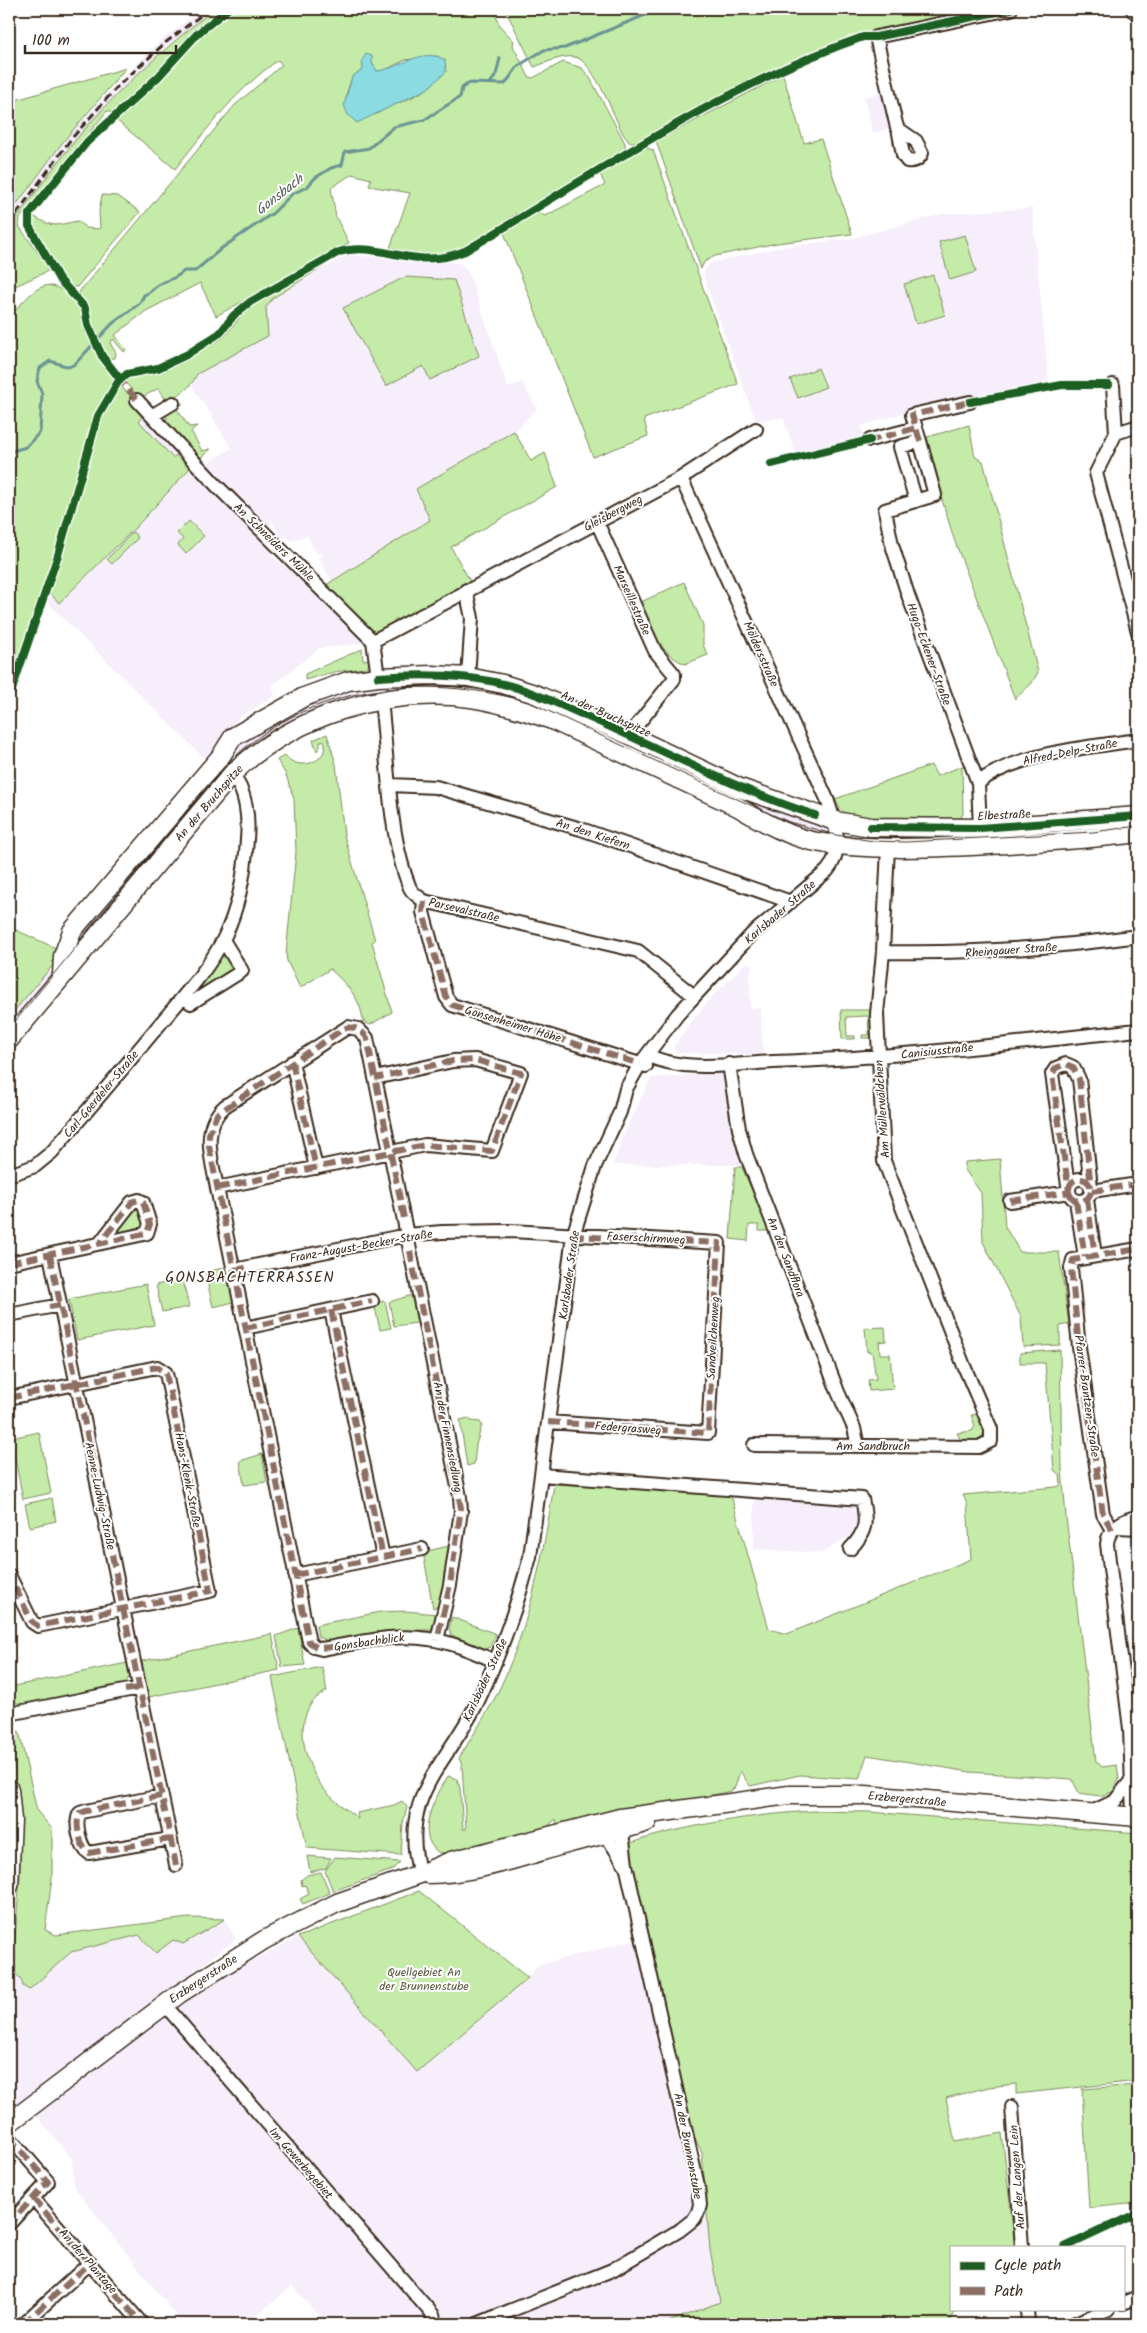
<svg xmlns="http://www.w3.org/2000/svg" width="1147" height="2333" font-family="Kalam,sans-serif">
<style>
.built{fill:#f6eefb}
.green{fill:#c4eba7;stroke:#808a62;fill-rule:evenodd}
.water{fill:#8adbe2;stroke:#6a9494}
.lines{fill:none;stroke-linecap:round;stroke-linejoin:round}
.stream{stroke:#6a9494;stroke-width:3}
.street-casing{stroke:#3b2a1e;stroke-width:16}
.secondary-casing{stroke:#3b2a1e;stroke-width:21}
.street{stroke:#fff;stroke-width:12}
.secondary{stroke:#fff;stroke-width:18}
.tram{stroke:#3b2a1e;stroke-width:1}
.rail{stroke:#3b2a1e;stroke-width:3;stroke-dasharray:8 4;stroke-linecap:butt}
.quiet{stroke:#8d6e63;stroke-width:6;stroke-dasharray:12 6;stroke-linecap:butt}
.cycleway-casing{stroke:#fff;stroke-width:11}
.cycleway{stroke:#1b5e20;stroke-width:8}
.labels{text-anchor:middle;stroke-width:4;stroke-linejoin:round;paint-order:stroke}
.street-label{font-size:12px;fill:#3b2a1e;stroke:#fff}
.park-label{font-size:12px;fill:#5d5a40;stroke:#fff}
.water-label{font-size:14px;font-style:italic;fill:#535f59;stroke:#fff}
.quarter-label{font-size:15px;letter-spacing:1px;fill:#3b2a1e;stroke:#fff}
</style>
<rect width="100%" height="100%" fill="#fff"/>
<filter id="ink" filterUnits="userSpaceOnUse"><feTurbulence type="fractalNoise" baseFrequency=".02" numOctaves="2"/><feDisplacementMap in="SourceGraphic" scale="10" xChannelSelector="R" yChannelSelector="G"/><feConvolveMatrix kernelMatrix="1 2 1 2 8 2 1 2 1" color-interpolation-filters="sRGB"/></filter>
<g filter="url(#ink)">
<path class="built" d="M202,9H214L167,46L122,89L73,143L9,230V219L62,143L116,84L163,39Z
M883,92L892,128L873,133L864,97Z
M1032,208L1049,386L907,412L861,426L865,440L797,456L783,418L756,421L704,278V271L710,263L778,248L853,238L942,214Z
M347,255L460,263L469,273L508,388L522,382L537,409L429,515L431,520L332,581L319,558L323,555L321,552L317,554L307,536L290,541L287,537L282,540L273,522L265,526L208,467L207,463L232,448L192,386L196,374L267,336L266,307L273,298Z
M138,407L273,550L270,554L285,567L291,565L363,638L360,644L319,648L272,686L275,696L239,717L204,758L46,601L76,499Z
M395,679L497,687L828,828L827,835L821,840L555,716L417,691L261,745L86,938L79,936L240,741L306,700Z
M851,832L970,835V838L969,841L850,839Z
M59,958L56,975L9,1033V1017Z
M747,962L753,967L750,973V1008H761L763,1054L676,1053L674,1046L690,1023L709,1000Z
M721,1073L741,1165H613L624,1134L651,1078Z
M754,1498L860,1506L858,1530L823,1553L754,1549Z
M225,1919L236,1939L9,2113V1982L12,1970L29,1989L71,1952L139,1935L156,1953L173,1940L208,1930Z
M298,1937L417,2072L528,1978L539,1965L637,1939L690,2196L708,2224L710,2250L720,2303L663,2324H326L292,2286L246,2324H183L74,2187L72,2159L35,2114L192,1997L229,1973Z"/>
<path class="green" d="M214,9H224L189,37L156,76L114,114L107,111L20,218L19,226L50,270L9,289V230L15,220C34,194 53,168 73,143C114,93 163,49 214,9Z
M232,9H493L500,26L514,41L513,46L529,77L533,78L563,62L582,68L590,78L625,143V149L520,216L517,213L463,251L447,255L422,256L390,248L410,193L369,186L371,179L352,174L331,188L336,217L349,243L216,316L200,283L146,311L115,335L126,350L124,352L113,339L110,343L116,353L115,358L109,359L102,350L98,352L97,356L108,365L115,378L90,432L49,576L9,685V317C19,307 31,290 44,286C56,282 81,301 84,312C85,318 84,326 85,332L90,335L94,333L95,328C90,321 91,314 87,307C84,301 80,299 79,292L235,105L282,65L278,60C237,89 206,130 175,169L116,120L161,78L199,36ZM438,56L446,72C438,77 433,85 425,90C409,101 391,104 375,115L346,95L352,77L372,63L377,71L385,70L405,60Z
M505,9H980L963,14L858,35L786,63L638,142H629L623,134C614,116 595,66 578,58C566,53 546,63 534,67Z
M126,68L62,143L9,215V102Z
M783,75L804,143L821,139L852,234L777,243L715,256L704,262L701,269L656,141Z
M644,147L653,150L738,384L644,419L648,436L593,457L504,233L538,212L545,216L605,185L600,174Z
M102,195L118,196L140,212L77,287L69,286L33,230V216C56,229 54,225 78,221L86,228L100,229L99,211Z
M965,235L976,272L950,280L939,242Z
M326,265L273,298L266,307L268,336L197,374C190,390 181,393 166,401L159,388L139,399L125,382L127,378L179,364L224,337L249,306L282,287Z
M933,275L945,315L916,324L904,284Z
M405,277L454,280L479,356L430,380L423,366L386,386L343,308Z
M818,368L826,387L798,398L790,379Z
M120,385L145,412L139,421L173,458L176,455L190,468L135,528L59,603L48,591L100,418L113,392Z
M183,403L177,409L189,427L197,426L191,431L202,451L211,449L199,459L167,423L166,412Z
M969,425L975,457L983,461L1038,672L1032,683L1015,699L954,539L933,470L934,466L927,437Z
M514,431L531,461L545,453L557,487L451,547L471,583L405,620L395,619L390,628L378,635L326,585L430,520L416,489Z
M189,521L204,536L186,554L178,545L183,539L177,533Z
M133,532L138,538L112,564L107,559Z
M684,582L703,625V645L708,655L685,664C657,652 653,628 641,602Z
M362,649L363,660L369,659V665L365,668L334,672L305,680V674Z
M327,734L336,764L344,835L375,940L372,942L392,1012L370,1025L363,1021C361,998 346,984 330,969L300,988L287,961L286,954L296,852L294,799L286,775L277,760L285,755C297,773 331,762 324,740L320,742V747L317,751L313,740Z
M931,765L937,776L962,766L963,814L960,819C930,819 873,824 847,814C840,811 838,805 835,799Z
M9,927L58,949L59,958L9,1017Z
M226,954L236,969L199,992L196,989L220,955Z
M841,1010H870L871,1038H862V1035H869L868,1016L846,1017L847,1036H855V1039H842Z
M1000,1159L1005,1227L1020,1252H1059L1069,1324L1060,1326V1345L1023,1347L1021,1317L983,1242L981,1193L965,1170V1162Z
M735,1167H742L770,1231H759V1225H749L748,1241L730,1239Z
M133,1209H140L143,1223H146L144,1228L138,1231L137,1228L121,1232V1235L115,1233Z
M227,1267L234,1302L213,1307L205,1272Z
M183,1279L189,1307L162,1312L156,1285Z
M146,1284L154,1325L77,1340L69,1299Z
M412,1295L417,1323L394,1326L389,1302Z
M385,1301L391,1328L380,1330L374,1303Z
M885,1327L886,1341L879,1342L880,1354H890L893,1389L869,1391L868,1380L876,1379L872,1352H867L865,1328Z
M1060,1350L1062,1469L1066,1517L1096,1761L1102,1767L1117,1765L1119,1779L1113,1792L1100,1796L1079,1793L1072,1779L970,1772L867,1755L859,1779L800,1775L750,1786L740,1771L735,1787L731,1791L557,1828L556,1819L550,1824L549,1830L453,1852L439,1853C413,1834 436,1797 448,1776L457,1779L460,1788L463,1829H466L462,1765L459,1758C471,1738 485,1717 496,1696C529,1629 543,1558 554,1484L730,1492L769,1629L787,1634L971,1559L967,1504L963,1495L1056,1487L1061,1485L1060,1475L1054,1470L1045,1363H1020V1353Z
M983,1414C987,1436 984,1440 962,1443L957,1433L972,1431L975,1426L971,1415Z
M469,1418L471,1421L480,1422L482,1425L476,1445L474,1464L467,1466L460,1420Z
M39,1432L51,1493L23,1499L11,1438Z
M262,1454L267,1482L244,1485L240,1461Z
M52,1498L56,1521L30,1527L25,1504Z
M449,1546L440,1603L439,1606L433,1608L423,1552Z
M406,1611L437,1614L431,1630L385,1631L331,1642L318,1637L316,1625L380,1612Z
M452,1617L496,1634L490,1647L484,1649L451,1635L449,1628Z
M298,1628L305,1665L282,1667L276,1636Z
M272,1634L279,1670L149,1697L142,1661Z
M127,1663L130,1676L125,1684L25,1704L9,1702V1687Z
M322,1667L327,1691C289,1709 303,1762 323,1788C332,1800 347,1809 358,1819L357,1813L394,1805L402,1801L407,1807L403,1823L401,1855L307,1848L272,1677Z
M19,1731L37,1811L52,1829V1878L45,1930L56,1935L188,1918L225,1919L183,1944L173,1940L156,1953L139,1935L71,1952L29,1990L23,1986L21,1979L12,1970L9,1981V1966L15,1937L20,1876V1837L12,1739L14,1733Z
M814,1811L869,1812L1138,1833V2081L1016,2094V2084L989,2087L946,2098L955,2142L1002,2133L1015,2247H951V2309H962L955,2312L949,2324H663L720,2302L710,2250L702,2153L692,2132L685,2103L655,1961L630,1865V1843C686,1825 755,1814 814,1811Z
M307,1856L331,1858L326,1868L310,1872Z
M335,1857L400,1862L392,1870L333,1891L325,1871Z
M321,1872L330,1893L303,1904L300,1899L309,1894L305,1885L302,1886L301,1880L307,1875Z
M419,1891L528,1978L417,2072L298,1937Z
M1138,2085V2203L1089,2208L1082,2089Z"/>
<path class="water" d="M366,54L372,56V63L377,71C399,69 423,46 445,60L446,72L427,89L357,123L348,115L344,105L352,77L363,69L362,61Z"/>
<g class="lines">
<path class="stream" d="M491,82L496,75L500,58
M9,452L26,447L40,432L42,394L37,381L40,368L50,361L69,367L75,364L112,324L140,303L144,295C151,293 152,289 158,285C167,280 176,279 184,271H195L222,248L273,213L292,194L307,187L315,178L331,168L342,165L345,152L369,148L394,127L424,120L460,97L462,88L469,83L505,84L518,66L544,50L565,48L660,9"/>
<defs>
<path id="street" d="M898,128L903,155L907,161C915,162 919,160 922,153L916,141L897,128L876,37L1011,9
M1113,385L1116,433L1096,473L1138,632
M137,400L216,485L373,641L378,677
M153,415L173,403
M1116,433L1138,426
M870,440L916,428
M920,441L912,415L970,402
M916,501L900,447L920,441L935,495L885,510L892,545L908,595L978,783L980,828
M597,522L655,651L674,674V679L629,735
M466,590L472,618L468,677
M373,641L681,478L756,429
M381,701C388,757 388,836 410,888C413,894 419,897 424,901L638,951L694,996
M978,783C1015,753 1091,747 1138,740
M390,785L436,787L581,829L791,902
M424,901L423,912L446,997L452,1005L646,1066
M883,952C969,954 1053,948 1138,936
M183,997L191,1003L242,971L223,940
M647,1055C684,1073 733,1064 773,1062C895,1058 1017,1043 1138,1030
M292,1062L316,1168
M729,1064L739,1129L746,1154L838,1392L854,1428L858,1446
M9,1175L35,1166L52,1152C87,1111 121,1071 155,1030C179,1001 207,972 224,938C239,907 245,874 247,839C249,817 246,791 232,774
M1069 1190a11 11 0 1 1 22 0a11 11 0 1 1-22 0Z
M217,1188L425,1145L492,1151L521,1073L475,1060L453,1061L375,1078
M1092,1191L1138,1184
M1087,1199L1095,1256
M1010,1201L1069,1192L1052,1074L1056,1068L1066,1064L1073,1067L1079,1079L1091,1187
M1076,1201L1085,1257
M50,1255L176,1865
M9,1263L144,1234L147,1233L150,1224L143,1202L139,1200L132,1202L100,1243
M234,1270L407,1235L442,1232L511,1231L719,1243L708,1433L548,1422
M331,1310L383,1557
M9,1315L60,1305
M245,1328L372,1301
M9,1398L157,1367L166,1373L210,1591L38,1626L32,1622L9,1575
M754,1445L979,1447L991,1441V1429L964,1366L884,1161L877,1014L883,952L888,848
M541,1475L862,1499C867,1521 867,1532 850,1549
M1117,1527L1138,1528
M1112,1530L1103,1514L1079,1347L1071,1268L1073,1260L1138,1249
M295,1575L422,1549
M437,1640L450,1585L461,1511L460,1497L367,1038L358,1029L348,1027L225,1106C200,1128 212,1160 217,1188L309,1642L314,1647L322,1649C358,1643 393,1633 429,1639C452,1642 474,1652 495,1661
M9,1714L139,1688
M161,1796L86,1811L80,1813C74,1822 80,1848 89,1853L170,1839
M1092,1812L1115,1801L1133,1778
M1133,1817L1130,1729L1107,1544C1108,1528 1124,1519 1138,1517
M607,1825L611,1843L624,1863
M420,1874C397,1796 448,1764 478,1701C500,1654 517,1607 530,1557L573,1236L595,1166L620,1112L626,1089L640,1064L678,1014L752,934L827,871C845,850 835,822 827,799L681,478
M164,2004L433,2315L436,2324
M1012,2107L1022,2247
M9,2137L48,2182L9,2224
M33,2198L142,2324
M1123,2303L1138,2297
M1027,2309L1028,2324
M23,2324L90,2263
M477,2324L612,2270L680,2230L694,2219L698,2212L700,2205L698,2186L626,1865L621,1823
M1073,2324L1109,2309"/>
<path id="secondary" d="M1135,9H1138
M62,976L63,956L72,931L221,756L233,737L304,697L348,681L378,677L432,675L468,677L503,684L535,694L629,735L740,788L835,821L871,827L980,828L1138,816
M9,1040L232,774C294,715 386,687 471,698C499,702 526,711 552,720L738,807C763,822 793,839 822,843C871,850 922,848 971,846C1027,843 1082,840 1138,833
M9,1789L12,1820L9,1886
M428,1874C476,1874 523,1856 570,1843C596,1836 622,1831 647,1822
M9,2123L179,1994L264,1940L337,1903L420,1874L451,1861L620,1818L789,1795H865L1138,1817"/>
</defs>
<use href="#street" class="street-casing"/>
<use href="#secondary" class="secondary-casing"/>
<use href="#street" class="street"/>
<use href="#secondary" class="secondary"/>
<path class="tram" d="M9,1029C54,973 100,918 146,862C178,823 211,774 251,743C329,681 436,676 529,702L737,799L789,822L836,835L873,841L906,842L1093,832L1138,826"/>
<path class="rail" d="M9,224L71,139L118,86L165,43L209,9"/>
<path class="quiet" d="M117,376L137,400
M868,441L916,428
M920,441L912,415L974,401
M424,901L423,912L446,997L452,1005L640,1064
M292,1062L316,1168
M1069 1190a11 11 0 1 1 22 0a11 11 0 1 1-22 0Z
M217,1188L425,1145L492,1151L521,1073L475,1060L453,1061L375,1078
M1092,1191L1138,1184
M1087,1199L1095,1256
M1010,1201L1069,1192L1052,1074L1056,1068L1066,1064L1073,1067L1079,1079L1091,1187
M1076,1201L1085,1257
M410,1251L461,1508L450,1585L437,1640
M50,1255L176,1865
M9,1263L144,1234L147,1233L150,1224L143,1202L139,1200L132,1202L100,1243
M234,1270L246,1268
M49,1307L60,1305
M331,1310L383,1557
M245,1328L372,1301
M9,1398L157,1367L166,1373L210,1591L38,1626L32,1622L9,1575
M548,1422L708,1433L719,1243L573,1236
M1112,1530L1103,1514L1079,1347L1071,1268L1073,1260L1138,1249
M295,1575L422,1549
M334,1647L318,1648L309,1642L209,1146V1134L217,1114L343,1029C353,1025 361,1029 367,1038L405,1223
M125,1690L139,1688
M161,1796L86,1811L80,1813C74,1822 80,1848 89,1853L170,1839
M9,2137L48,2182L9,2224
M33,2198L142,2324
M23,2324L90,2263"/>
<defs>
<path id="cycleway" d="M120,379L102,356L88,325L85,308L59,279L29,226V214L87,142L158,77L197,34L228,9
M970,402L1062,385H1109
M771,464L870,440
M378,677C420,674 463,674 503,684C533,691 560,705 588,717C664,750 736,790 815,815
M9,698L58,555L98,416L118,382L127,374L158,368L186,355L220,333L234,315L250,302L339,252C366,244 393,256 419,258C436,260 450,257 465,251C594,175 720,87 863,37H876L1011,9
M871,827L980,828L1138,816
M1065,2247L1138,2213"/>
</defs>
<use href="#cycleway" class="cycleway-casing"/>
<use href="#cycleway" class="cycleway"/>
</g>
</g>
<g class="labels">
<g class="street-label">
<text transform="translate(613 513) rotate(-28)" y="4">Gleisbergweg</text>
<text transform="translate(274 542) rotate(44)" y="4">An Schneiders Mühle</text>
<text transform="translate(632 600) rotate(66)" y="4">Marseillestraße</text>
<text transform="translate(761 654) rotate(66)" y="4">Möldersstraße</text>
<text transform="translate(929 654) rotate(70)" y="4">Hugo-Eckener-Straße</text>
<text transform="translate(606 714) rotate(24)" y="4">An der Bruchspitze</text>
<text transform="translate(1070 752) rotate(-11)" y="4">Alfred-Delp-Straße</text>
<text transform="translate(209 803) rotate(-49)" y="4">An der Bruchspitze</text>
<text transform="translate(1004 815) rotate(-3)" y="4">Elbestraße</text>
<text transform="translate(593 834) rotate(18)" y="4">An den Kiefern</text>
<text transform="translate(464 910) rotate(13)" y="4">Parsevalstraße</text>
<text transform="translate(780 912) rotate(-41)" y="4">Karlsbader Straße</text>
<text transform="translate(1011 950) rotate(-4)" y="4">Rheingauer Straße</text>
<text transform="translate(513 1024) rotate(17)" y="4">Gonsenheimer Höhe</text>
<text transform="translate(937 1051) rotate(-6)" y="4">Canisiusstraße</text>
<text transform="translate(101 1094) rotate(-50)" y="4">Carl-Goerdeler-Straße</text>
<text transform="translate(882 1109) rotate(-94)" y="4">Am Müllerwäldchen</text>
<text transform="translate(646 1238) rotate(3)" y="4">Faserschirmweg</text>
<text transform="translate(361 1246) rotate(-10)" y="4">Franz-August-Becker-Straße</text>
<text transform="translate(786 1257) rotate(69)" y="4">An der Sandflora</text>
<text transform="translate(569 1275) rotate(-82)" y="4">Karlsbader Straße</text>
<text transform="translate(713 1338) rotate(-87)" y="4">Sandveilchenweg</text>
<text transform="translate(1087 1396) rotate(82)" y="4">Pfarrer-Brantzen-Straße</text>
<text transform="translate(628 1428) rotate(4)" y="4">Federgrasweg</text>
<text transform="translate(448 1437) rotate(79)" y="4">An der Finnensiedlung</text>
<text x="873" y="1450">Am Sandbruch</text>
<text transform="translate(188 1480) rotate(79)" y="4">Hans-Klenk-Straße</text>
<text transform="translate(100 1496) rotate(78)" y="4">Aenne-Ludwig-Straße</text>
<text transform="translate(369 1642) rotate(-8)" y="4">Gonsbachblick</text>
<text transform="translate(485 1680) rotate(-65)" y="4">Karlsbader Straße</text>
<text transform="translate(907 1799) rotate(5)" y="4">Erzbergerstraße</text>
<text transform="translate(203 1979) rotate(-33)" y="4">Erzbergerstraße</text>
<text transform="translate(688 2146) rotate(79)" y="4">An der Brunnenstube</text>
<text transform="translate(301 2163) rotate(49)" y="4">Im Gewerbegebiet</text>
<text transform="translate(1017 2177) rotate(-94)" y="4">Auf der Langen Lein</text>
<text transform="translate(88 2261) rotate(49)" y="4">An der Plantage</text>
</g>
<g class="park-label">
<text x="424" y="1976">Quellgebiet An<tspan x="424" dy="14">der Brunnenstube</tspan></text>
</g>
<g class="water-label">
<text transform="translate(279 194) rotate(-38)" y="5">Gonsbach</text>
</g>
<g class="quarter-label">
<text x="250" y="1282">GONSBACHTERRASSEN</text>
</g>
</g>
<rect width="1147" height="2333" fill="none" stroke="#fff" stroke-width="30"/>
<rect x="15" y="15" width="1117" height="2303" fill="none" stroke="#3b2a1e" stroke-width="2" filter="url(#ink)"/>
<rect x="950" y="2246" width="175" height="65" fill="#ffffff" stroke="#b1aaa5"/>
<rect x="960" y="2262" width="25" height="8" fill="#1b5e20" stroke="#b1aaa5"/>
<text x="994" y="2270" font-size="15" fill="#3b2a1e">Cycle path</text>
<rect x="960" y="2287" width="25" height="8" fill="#8d6e63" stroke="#b1aaa5"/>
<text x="994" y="2296" font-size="15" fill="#3b2a1e">Path</text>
<path d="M25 45v8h151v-8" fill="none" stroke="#3b2a1e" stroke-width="2.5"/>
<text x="32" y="45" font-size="15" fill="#3b2a1e" stroke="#ffffff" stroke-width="4" paint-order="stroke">100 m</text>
</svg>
